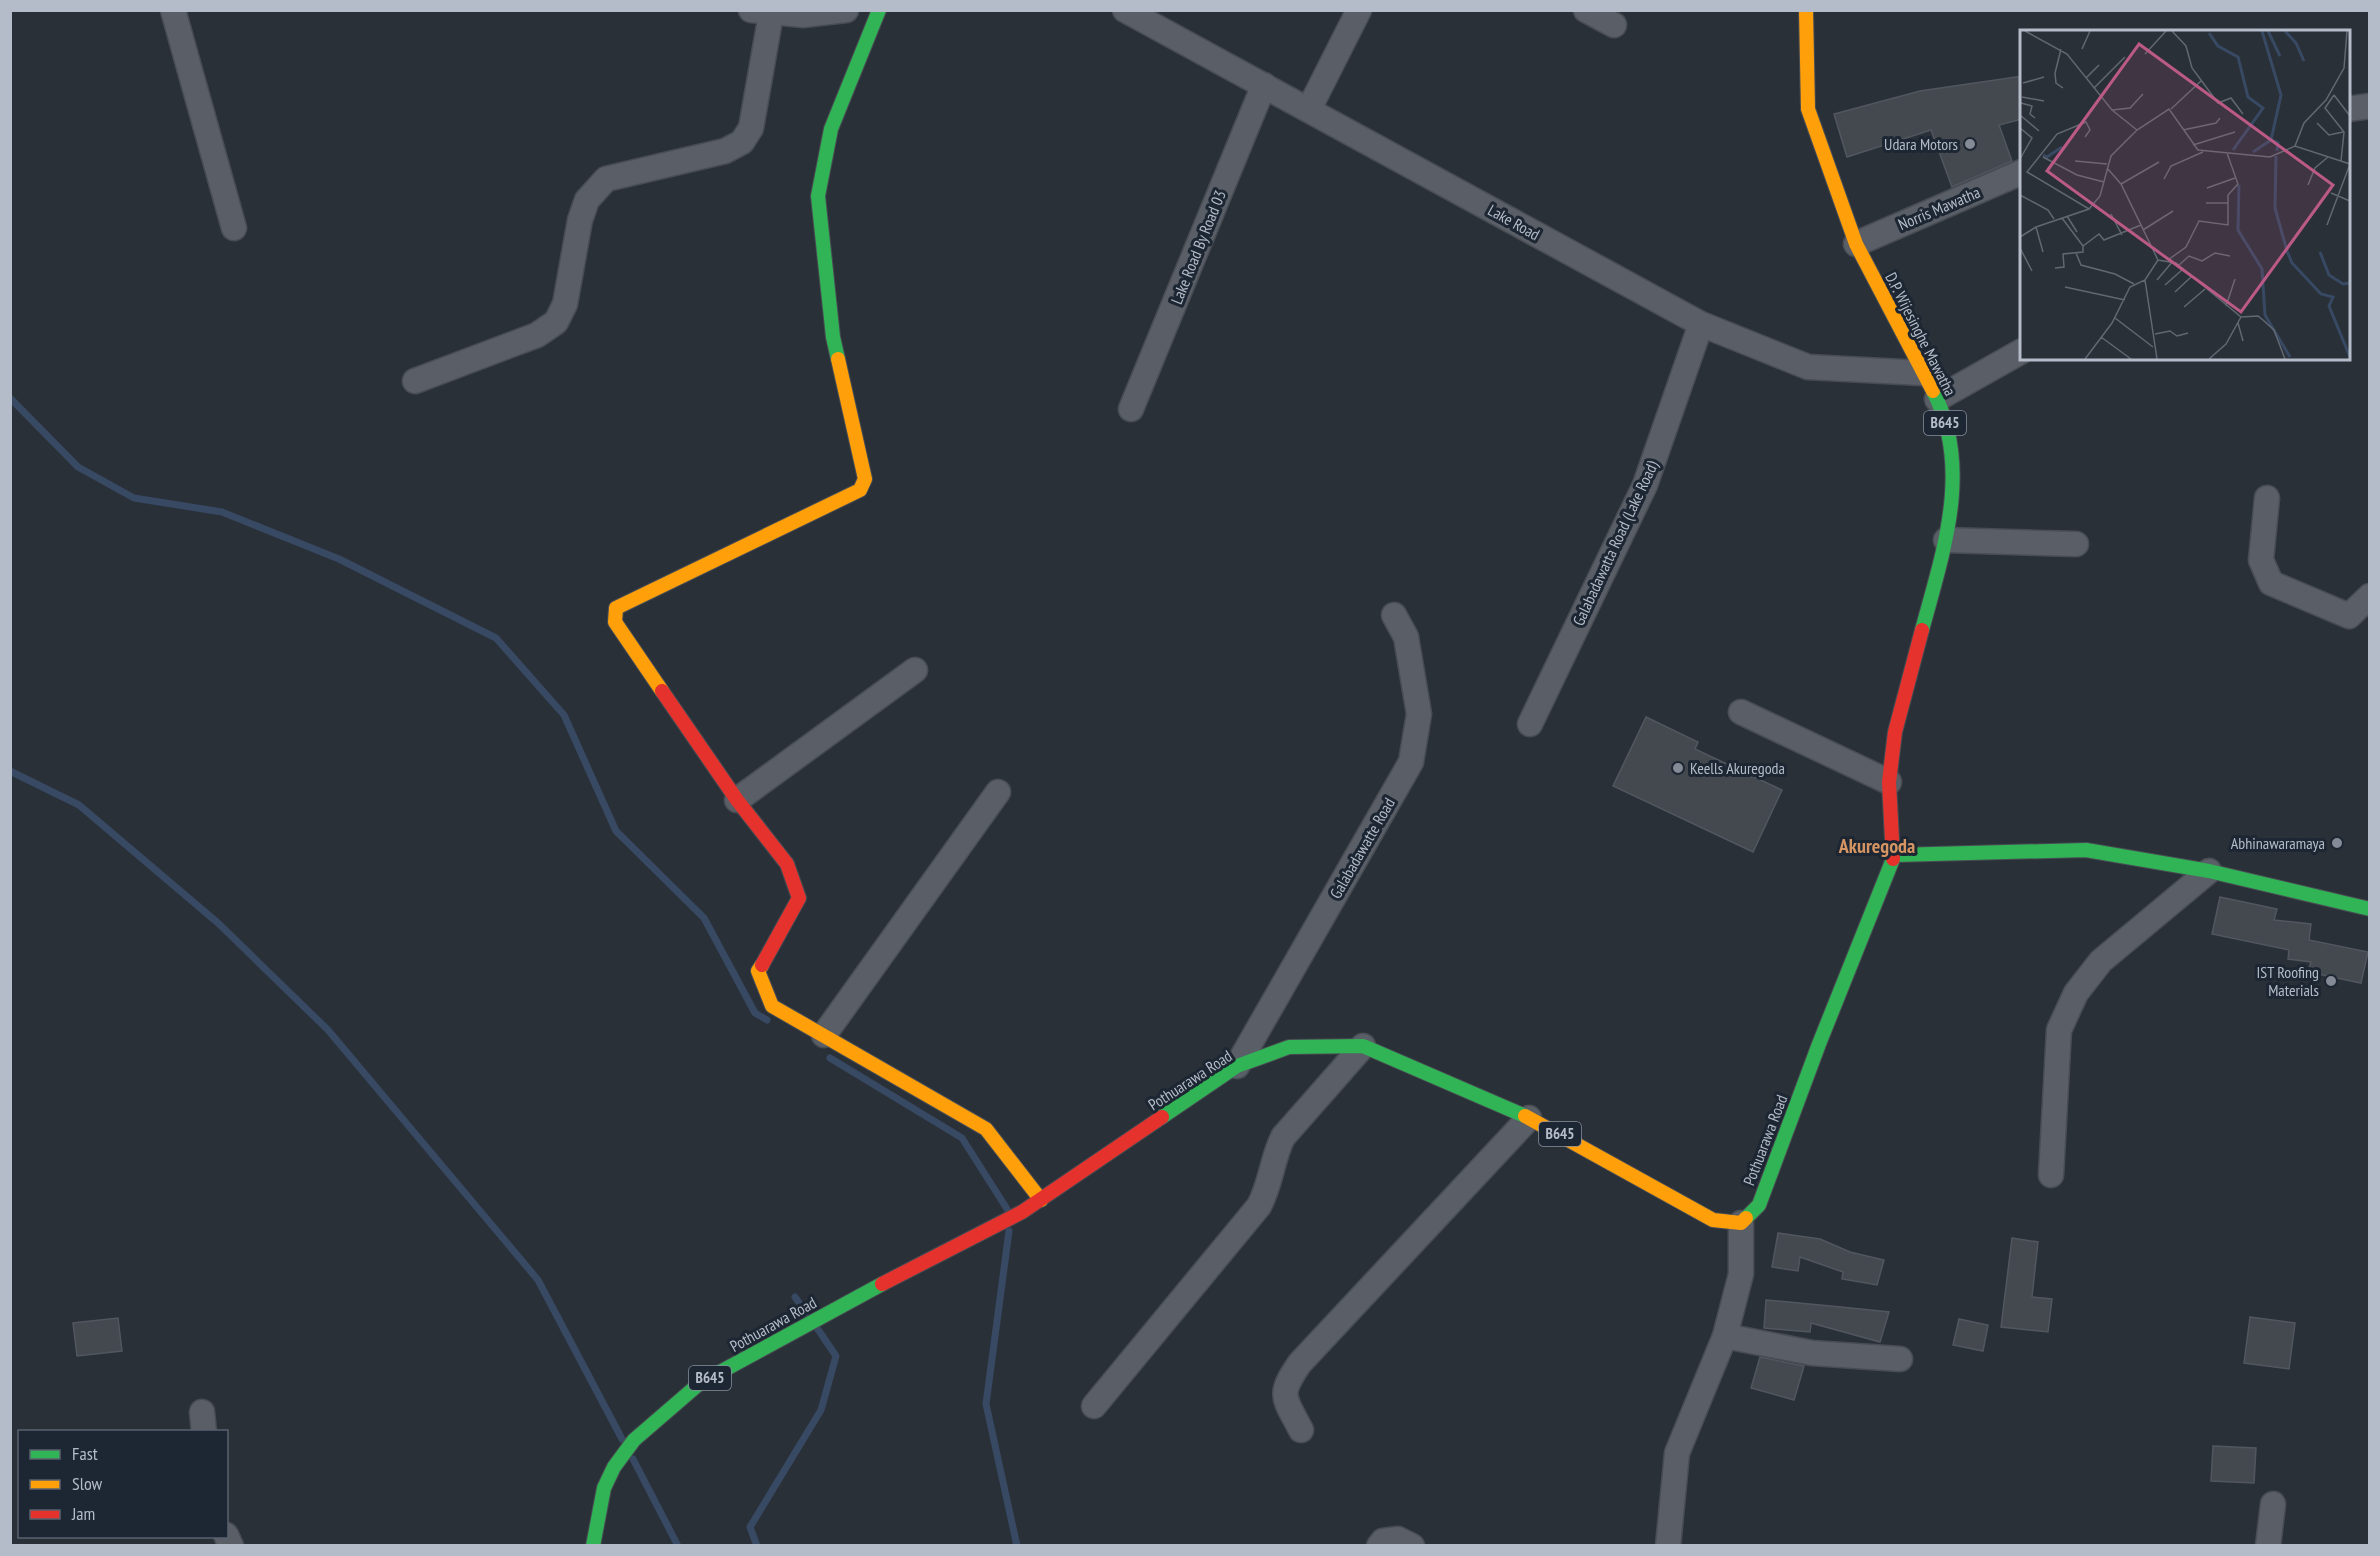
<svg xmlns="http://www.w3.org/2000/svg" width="2380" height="1556" font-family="'PT Sans Narrow',sans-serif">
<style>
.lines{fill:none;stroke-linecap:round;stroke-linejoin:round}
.stream{stroke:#384963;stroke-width:7}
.building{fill:#444950;stroke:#52575f;stroke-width:1.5}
.street-casing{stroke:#484c53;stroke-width:27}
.fast-casing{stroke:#484c53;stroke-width:16}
.slow-casing{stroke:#484c53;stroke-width:16}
.jam-casing{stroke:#484c53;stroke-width:16}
.street{stroke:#5a5e66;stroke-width:24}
.fast{stroke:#30b455;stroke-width:14}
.slow{stroke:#ff9f0a;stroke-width:14}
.jam{stroke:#e5322d;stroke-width:14}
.poi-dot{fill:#848b96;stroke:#1d2633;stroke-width:2}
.labels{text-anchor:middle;stroke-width:6;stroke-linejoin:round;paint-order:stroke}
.shield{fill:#1d2633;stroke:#878f9c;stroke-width:1.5}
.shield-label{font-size:15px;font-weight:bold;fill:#b4bcc9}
.poi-label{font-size:16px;fill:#b4bcc9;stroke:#1d2633;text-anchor:end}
.street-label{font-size:16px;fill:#b4bcc9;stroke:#1d2633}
.quarter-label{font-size:20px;font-weight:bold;fill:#d59563;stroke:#1d2633}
.inset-river{fill:none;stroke:#384963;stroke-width:3}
.inset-road{fill:none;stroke:#616872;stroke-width:1.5}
.view{fill:#bc5a87;fill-opacity:0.15;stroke:#bc5a87;stroke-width:3}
.inset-edge{fill:none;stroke:#b4bcc9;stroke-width:3}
</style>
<rect width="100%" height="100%" fill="#2a3038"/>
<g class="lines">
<path class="stream" d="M10,398L78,467L134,498L222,512L339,559L496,638L564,715L616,831L704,918L755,1013L767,1020
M10,771L79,805L218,923L328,1030L538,1280L622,1439
M830,1058L962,1138L1007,1209
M1009,1231L986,1404L1017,1546
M795,1297L807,1314
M633,1459L678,1546
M757,1546L750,1527L821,1410L836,1356L817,1328"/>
</g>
<path class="building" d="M2022,76V119L1999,125L2012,161L1952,187L1931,130L1847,157L1834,114L1920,91Z
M1646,717L1698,742L1695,749L1782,790L1753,852L1613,786Z
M2220,897L2277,909L2274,920L2311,924L2309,940L2368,952L2361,983L2308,972L2311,962L2288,959L2289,950L2212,934Z
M1778,1233L1820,1239L1850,1252L1884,1260L1877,1285L1842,1279L1843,1272L1800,1257L1798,1271L1772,1267Z
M2012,1238L2038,1242L2032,1297L2052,1299L2048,1332L2001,1327Z
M1766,1300L1841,1307L1889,1312L1880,1342L1811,1323L1810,1332L1764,1328Z
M2250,1317L2295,1323L2289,1369L2244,1363Z
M118,1318L122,1351L77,1356L73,1323Z
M1959,1319L1988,1325L1983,1351L1953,1345Z
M1760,1357L1804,1366L1794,1400L1751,1388Z
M2213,1446L2256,1448L2254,1483L2211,1481Z"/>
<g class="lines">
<defs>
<path id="street" d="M173,10L234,228
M751,10L803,15L846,10
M1125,10L1701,324L1808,367L1922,373
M1586,10L1614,25
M1309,109L1359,10
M2348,109L2370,106
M1856,244L2022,172
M415,381L537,335L556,322L565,304L580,220L587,200L606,179L725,151L742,142L751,128L771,14
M1937,399L2022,351
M1131,409L1264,85
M2267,498L2261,560L2271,583L2349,616L2370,596
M1946,540L2076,544
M1741,712L1889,782
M1530,724L1645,485L1701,324
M737,800L915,670
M824,1035L998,792
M1237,1066L1411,762L1419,714L1406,637L1394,615
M2051,1175L2059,1030L2076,993L2101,961L2209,871
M1725,1336L1812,1353L1900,1359
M1094,1406L1259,1206C1271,1184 1272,1159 1283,1137L1363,1046
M202,1412L204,1432
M1301,1430C1284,1397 1277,1396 1300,1363L1529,1118
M226,1535L231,1546
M1379,1546L1383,1541L1398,1539L1412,1546
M1668,1546L1677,1453L1725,1336L1741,1274V1223
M2268,1546L2273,1504"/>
<path id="fast" d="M838,359L833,337L818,196L831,129L879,10
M1922,630C1943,552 1973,468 1933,391
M1895,855L2086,850L2209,871L2370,909
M1162,1117L1237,1066L1289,1047L1363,1046L1525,1116
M1746,1218L1759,1205L1819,1044L1893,859
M593,1546L604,1488L614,1467L634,1440L700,1383L882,1284"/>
<path id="slow" d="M1806,10L1808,109L1856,244L1933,391
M662,691L615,622L616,608L860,490L865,479L838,359
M762,965L758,971L772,1006L986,1129L1041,1200
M1525,1116L1713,1220L1741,1223L1746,1218"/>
<path id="jam" d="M662,691L737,800L787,864L799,898L762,965
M1893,859L1889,782L1895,732L1922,630
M882,1284L1022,1212L1162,1117"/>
</defs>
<use href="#street" class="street-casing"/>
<use href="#fast" class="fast-casing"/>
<use href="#slow" class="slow-casing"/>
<use href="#jam" class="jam-casing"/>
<use href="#street" class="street"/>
<use href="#fast" class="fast"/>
<use href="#slow" class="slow"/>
<use href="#jam" class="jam"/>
</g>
<g class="poi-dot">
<circle cx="1970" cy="144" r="6"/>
<circle cx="1678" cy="768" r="6"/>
<circle cx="2337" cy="843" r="6"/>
<circle cx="2331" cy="981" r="6"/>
</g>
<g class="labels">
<g class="shield">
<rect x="1924" y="411" width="42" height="24" rx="4.5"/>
<rect x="1539" y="1122" width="42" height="24" rx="4.5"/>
<rect x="689" y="1366" width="42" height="24" rx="4.5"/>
</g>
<g class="shield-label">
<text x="1945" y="428">B645</text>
<text x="1560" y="1139">B645</text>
<text x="710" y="1383">B645</text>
</g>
<g class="poi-label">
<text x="1958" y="150">Udara Motors</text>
<text x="1690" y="774" text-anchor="start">Keells Akuregoda</text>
<text x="2325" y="849">Abhinawaramaya</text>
<text x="2319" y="978">IST Roofing<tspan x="2319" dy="18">Materials</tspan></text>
</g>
<g class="street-label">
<text transform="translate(1939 208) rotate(-23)" y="6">Norris Mawatha</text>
<text transform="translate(1514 222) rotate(29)" y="6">Lake Road</text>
<text transform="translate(1198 247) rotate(-68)" y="6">Lake Road By Road 03</text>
<text transform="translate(1921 334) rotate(63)" y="6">D.P. Wijesinghe Mawatha</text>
<text transform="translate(1615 543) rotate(-65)" y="6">Galabadawatta Road (Lake Road)</text>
<text transform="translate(1362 848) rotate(-60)" y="6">Galabadawatte Road</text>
<text transform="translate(1190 1080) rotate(-33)" y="6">Pothuarawa Road</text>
<text transform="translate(1765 1140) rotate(-69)" y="6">Pothuarawa Road</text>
<text transform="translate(773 1324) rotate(-29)" y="6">Pothuarawa Road</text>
</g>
<g class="quarter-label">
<text x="1877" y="853">Akuregoda</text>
</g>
</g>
<g transform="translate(2020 30)">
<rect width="330" height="330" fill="#2a3038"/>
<path class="inset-river" d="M242,1L261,65L251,110L258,113L257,121M248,1L260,26M265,1L276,13L284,31M189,3L198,16L218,27L228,67L243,78L213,120M233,122L251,110M23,125L27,127L42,117M256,126L255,178L267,221M219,155L218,200L242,239L245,285L270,327M267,221L272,233L301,264L313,267L309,276L330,327M300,222L309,245L323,254L330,253"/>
<path class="inset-road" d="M5,1L47,24L92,80L117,100M152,1L166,16L172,38L198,73L211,68L223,84M41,19L35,43L36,53L43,58M62,19L70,1M125,24L146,1M0,41V76M66,48L79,35M3,53L24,47M74,58L105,27M314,65L305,78L324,102L321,131M314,65L330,86M2,67L24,71M1,73L12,76L10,84L15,88M151,79L181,51M92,80L110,78L123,64M0,85L19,101M297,93L309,105L323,102M0,98L12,108L0,129M163,100L196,93L200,88M65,107L70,100L66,92L37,104L7,142L69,179M173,115L215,102M275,116L284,93L306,70L324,38L327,1M23,127L57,145L84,152M55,131L87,134M87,138L101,154L138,230L156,233L221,287L238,286L243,290L254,300L265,329M144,149L151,136L183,122M101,154L139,132M288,155L295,138L308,127M187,158L215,148M311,163L330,171M0,165L28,180L34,189M186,173H208M91,184L102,205M47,186L57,202M42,188L63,216M307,195L330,134M16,197L23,222M123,200L153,181M0,207L16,197L69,179L80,166L91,126L117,100L149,79L178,120L250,127L275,116L330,134M63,216L79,204L84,210L121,195M0,218L12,241M56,223L61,235L95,244L114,254M148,230L166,217L179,191L208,195V165L218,154L207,123M159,235L169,226L182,231L195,223L210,226M35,238L44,237L43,224L63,222V216M125,250L137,329M137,250L153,231M145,255L163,239M45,257L105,270M155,262L171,247M206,276L215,249M164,277L185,259M95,288L133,317M218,293L223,311M135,304L150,301L157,306L168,303M81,307L111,329M65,329L92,293L110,257L125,250L138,230M189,329L206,314L221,287"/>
<path class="view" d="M119,14L313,155L221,282L27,141Z"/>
<rect width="330" height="330" class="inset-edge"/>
</g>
<rect width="2380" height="1556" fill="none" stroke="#b4bcc9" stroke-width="24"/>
<rect x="18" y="1430" width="210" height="108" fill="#1d2633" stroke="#59626f" stroke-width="1.5"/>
<rect x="30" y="1450" width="30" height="9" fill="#30b455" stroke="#59626f" stroke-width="1.5"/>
<text x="72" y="1460" font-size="18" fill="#b4bcc9">Fast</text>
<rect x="30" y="1480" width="30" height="9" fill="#ff9f0a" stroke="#59626f" stroke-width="1.5"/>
<text x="72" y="1490" font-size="18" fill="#b4bcc9">Slow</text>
<rect x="30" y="1510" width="30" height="9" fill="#e5322d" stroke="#59626f" stroke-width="1.5"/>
<text x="72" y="1520" font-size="18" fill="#b4bcc9">Jam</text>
</svg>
